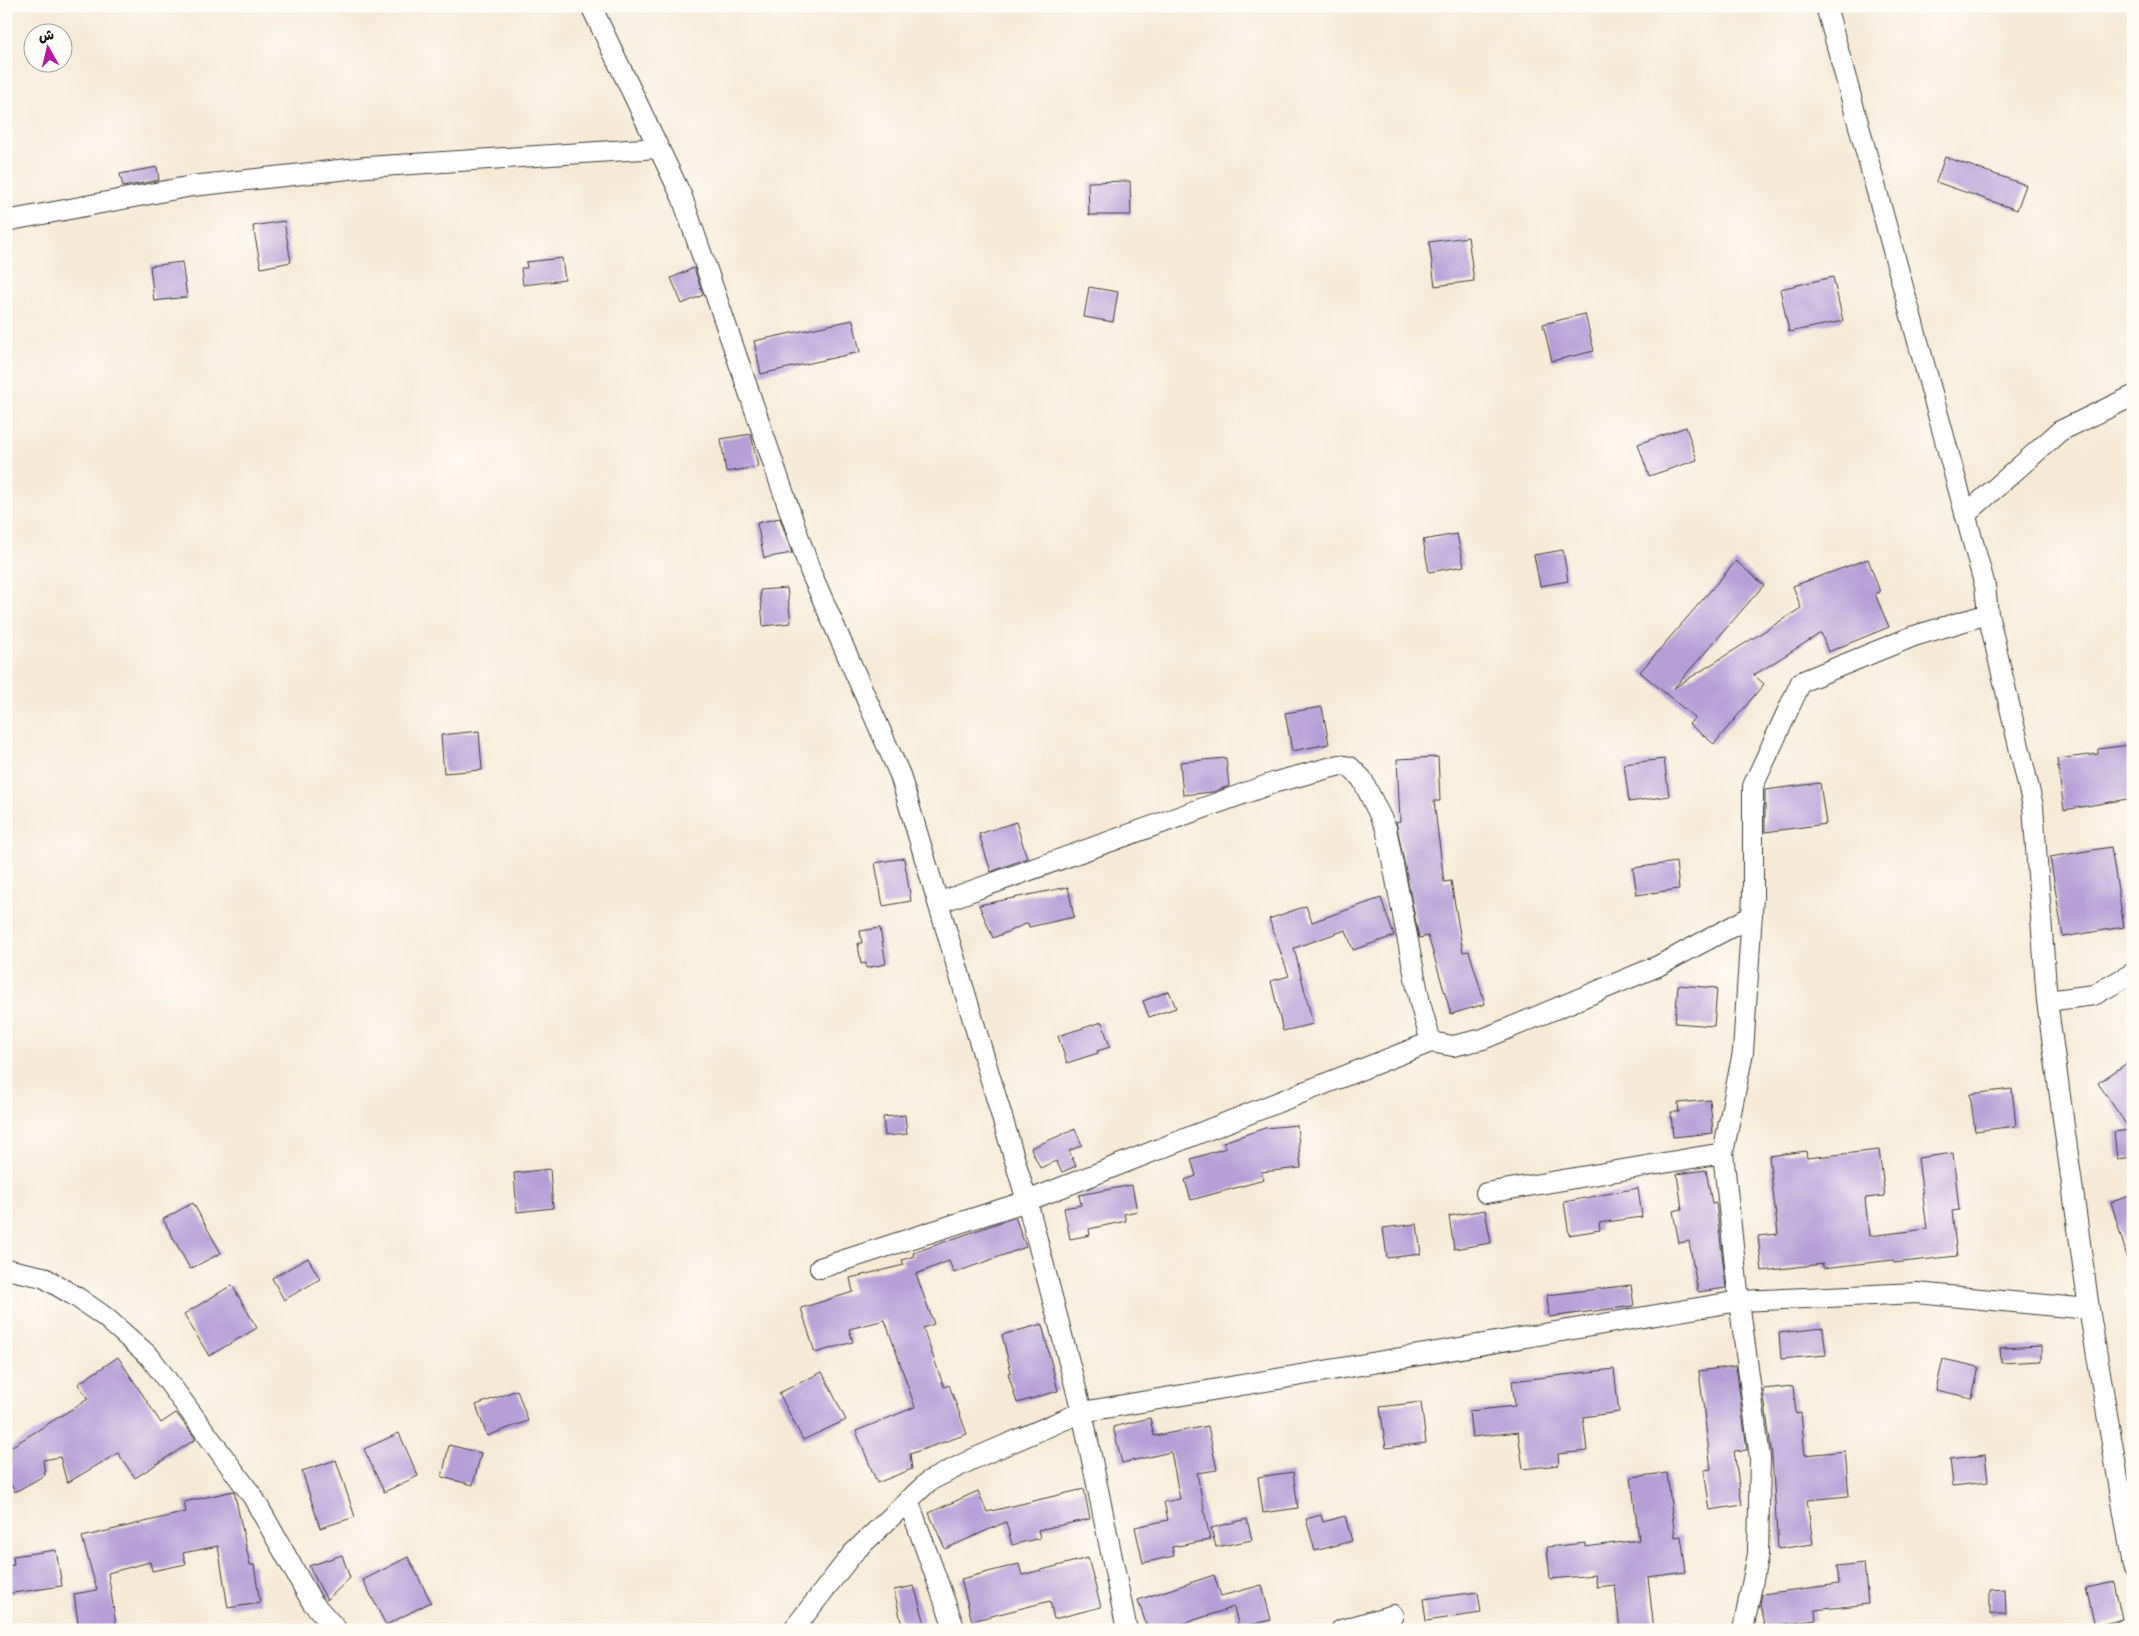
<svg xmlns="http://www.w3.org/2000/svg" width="2139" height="1636" font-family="'Comic Neue','Playpen Sans Arabic',sans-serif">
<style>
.building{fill:#b69fd6}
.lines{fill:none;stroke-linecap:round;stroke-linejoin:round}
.minor-casing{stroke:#3d3b38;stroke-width:22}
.minor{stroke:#fff;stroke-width:20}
</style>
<rect width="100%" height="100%" fill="#fdfcf7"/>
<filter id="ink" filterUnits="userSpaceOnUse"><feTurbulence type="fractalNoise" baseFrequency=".02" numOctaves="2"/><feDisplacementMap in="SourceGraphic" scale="10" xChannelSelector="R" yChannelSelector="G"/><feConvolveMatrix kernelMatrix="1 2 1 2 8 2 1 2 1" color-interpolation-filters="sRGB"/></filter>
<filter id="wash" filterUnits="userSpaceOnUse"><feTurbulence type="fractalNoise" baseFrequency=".0096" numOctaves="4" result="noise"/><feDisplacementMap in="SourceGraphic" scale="20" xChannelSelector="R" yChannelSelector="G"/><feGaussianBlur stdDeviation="1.12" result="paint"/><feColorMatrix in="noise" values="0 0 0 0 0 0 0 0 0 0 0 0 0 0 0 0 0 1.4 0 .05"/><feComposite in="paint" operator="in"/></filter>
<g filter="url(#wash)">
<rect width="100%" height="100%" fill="#f6ead6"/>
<g id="blocks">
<path class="building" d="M1945,157L2026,185L2017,210L1936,182Z
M157,167L159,180L123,187L120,174Z
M1130,181L1131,215H1089L1088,182Z
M284,221L291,262L261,268L253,226Z
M1468,237L1474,281L1435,286L1429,242Z
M562,258L565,280L523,285L521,268H527L526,262Z
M182,262L187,297L154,301L150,266Z
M694,268L703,295L682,304L671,278Z
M1833,277L1843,321L1789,332L1780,289Z
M1089,287L1118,292L1113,322L1084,317Z
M1585,314L1594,351L1552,361L1543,324Z
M853,320L860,352L761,374L754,341Z
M1686,427L1697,460L1649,476L1638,444Z
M751,434L758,467L726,472L721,439Z
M780,518L792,553L764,558L757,523Z
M1457,534L1464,566L1429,572L1423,540Z
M1563,550L1568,581L1540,586L1534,555Z
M1868,559L1880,592L1875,594L1889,627L1828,652L1821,633L1754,675L1764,684L1714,744L1689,724L1695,718L1640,672L1736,561L1764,585L1674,688L1801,608L1793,586Z
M787,588L791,623L763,626L760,590Z
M1322,707L1329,744L1292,751L1285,713Z
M479,731L482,770L444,773L441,735Z
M2129,745L2133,773V798L2064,810L2057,759L2098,754V749Z
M1438,757L1440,801H1434L1444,882L1451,881L1463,952L1469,951L1485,1004L1451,1014L1428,936L1419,938L1396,822L1400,821L1397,759Z
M1226,758L1229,786L1213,792L1183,795L1180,762Z
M1664,759L1669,796L1629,802L1624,764Z
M1820,783L1826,824L1765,832V790Z
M1016,822L1027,858L991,872L979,834Z
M2111,847L2124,927L2063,937L2050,857Z
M904,858L911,901L883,906L875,863Z
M1676,862L1679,889L1637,895L1633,868Z
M1068,887L1074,917L1029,927L1028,923L993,938L979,905Z
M1381,898L1394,936L1353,950L1346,930L1294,948L1313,1024L1283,1031L1271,981L1289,976L1269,919L1306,906L1312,922Z
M880,928L886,964L866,968V963L861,964L858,943H862L860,931Z
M1678,985L1717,988L1714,1026L1675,1023Z
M1169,991L1176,1008L1149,1017L1143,1001Z
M1102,1022L1110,1047L1097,1051L1098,1053L1067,1063L1058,1036Z
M2133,1059V1157L2117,1159L2114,1132L2130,1130L2098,1083Z
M2012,1089L2016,1126L1975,1131L1970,1094Z
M1710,1100L1713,1133L1673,1137L1671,1112H1679L1678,1103Z
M905,1115L907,1134L885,1136L883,1117Z
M1297,1125L1301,1168L1261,1172L1264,1180L1191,1200L1185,1180L1196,1176L1191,1159L1226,1148L1223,1142L1265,1128Z
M1075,1129L1082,1145L1069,1151L1076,1166L1062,1172L1056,1161L1040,1168L1031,1148Z
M1879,1150L1885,1196L1865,1198L1869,1236L1927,1229L1918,1158L1953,1153L1959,1210L1952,1211L1957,1256L1894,1263L1893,1260L1823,1268V1264L1762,1271L1758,1236L1778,1234L1769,1156L1806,1151L1807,1158Z
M550,1169L553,1208L517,1212L514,1173Z
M1706,1170L1712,1204L1716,1203L1726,1288L1698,1292L1689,1241L1679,1243L1673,1211L1682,1209L1677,1174Z
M1132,1185L1137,1211L1124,1214L1126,1221L1089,1229L1090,1235L1070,1239L1064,1208L1081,1205L1079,1195Z
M1638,1188L1642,1217L1599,1223L1600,1230L1569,1235L1564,1202Z
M2133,1195V1259L2128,1260L2111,1202Z
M193,1203L221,1253L190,1269L163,1219Z
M1485,1210L1491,1243L1454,1249L1449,1216Z
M1015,1217L1026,1247L954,1273L949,1261L916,1274L934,1324L923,1328L944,1387L949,1385L967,1434L910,1454L912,1469L877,1483L856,1431L915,1407L885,1320L849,1329L853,1342L815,1353L801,1308L853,1292L850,1278L904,1265L902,1260L914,1256L913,1253Z
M1417,1224L1421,1254L1387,1258L1383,1228Z
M308,1258L320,1279L284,1300L272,1278Z
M232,1285L257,1328L209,1356L184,1314Z
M1631,1285L1634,1306L1549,1317L1547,1295Z
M1042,1324L1058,1391L1017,1403L1008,1373L1011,1372L1002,1335Z
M1823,1328L1826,1355L1781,1359L1779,1333Z
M2041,1346V1361L2001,1363L2000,1348Z
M118,1357L161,1423L176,1413L196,1439L135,1478L118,1453L67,1483L60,1457L43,1460L45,1475L15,1492L6,1476V1450L88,1399L78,1384Z
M1943,1359L1979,1367L1972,1398L1936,1390Z
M1736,1366L1747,1450L1734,1451L1742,1505L1710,1510L1704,1470L1711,1469L1699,1371Z
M1614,1369L1619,1412L1583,1417L1587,1451L1558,1454L1559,1465L1523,1469L1518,1432L1472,1437L1469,1411L1515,1406L1512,1381Z
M822,1372L846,1420L803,1440L779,1393Z
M1793,1386L1796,1414L1801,1413L1805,1455L1845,1451L1849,1496L1807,1500L1813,1544L1778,1549L1772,1456L1763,1389Z
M517,1390L528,1421L487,1436L476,1405Z
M1421,1402L1426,1443L1386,1448L1380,1407Z
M1150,1418L1154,1436L1208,1426L1217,1470L1197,1473L1210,1540L1172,1547L1174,1556L1143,1563L1135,1527L1168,1520L1164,1502L1180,1499L1171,1452L1122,1463L1113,1427Z
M399,1433L418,1476L384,1492L364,1449Z
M449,1445L481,1453L473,1485L442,1477Z
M1985,1455L1988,1482L1953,1486L1950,1459Z
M336,1460L355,1517L320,1528L302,1471Z
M1293,1472L1298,1508L1263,1513L1258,1477Z
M1667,1473L1675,1537L1681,1536L1686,1572L1648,1577L1654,1630H1620L1615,1585L1597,1587L1595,1575L1550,1579L1547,1547L1585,1543V1547L1639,1540L1631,1477Z
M1084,1489L1090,1519L1038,1530L1040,1538L1012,1545L1006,1522L945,1549L929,1513L978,1491L987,1512Z
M234,1491L250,1565H254L260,1603L228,1608L218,1546L183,1553L186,1564L152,1571L150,1562L108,1573L116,1624L79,1630L74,1594L97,1590L82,1537L186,1512L184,1502Z
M1321,1515L1323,1522L1345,1516L1352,1541L1315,1551L1306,1519Z
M1247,1519L1252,1540L1216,1547L1211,1528Z
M56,1550L62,1586L6,1594V1566L14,1565L13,1556Z
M342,1555L350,1578L327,1600L309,1566Z
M408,1557L431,1602L386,1625L363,1580Z
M1088,1558L1101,1607L1054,1619L1050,1601L972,1621L961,1579L1019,1564L1022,1575Z
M1864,1563L1868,1604L1815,1610L1816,1620L1764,1627L1760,1603L1762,1594L1839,1584L1837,1566Z
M1214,1575L1221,1596L1262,1585L1271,1620L1239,1628L1234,1607L1164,1630H1148L1138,1600Z
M2114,1582L2122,1619L2095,1626L2086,1588Z
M914,1586L927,1630H903L894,1590Z
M2005,1589L2006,1614H1990V1590Z
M1478,1592L1481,1613L1426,1621L1423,1599Z"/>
</g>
</g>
<g filter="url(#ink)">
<use href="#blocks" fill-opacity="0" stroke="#3d3b38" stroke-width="1"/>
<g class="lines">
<defs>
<path id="minor" d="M591,6L682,197L811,573L900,775L1027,1201L1082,1412L1127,1630
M1826,6L1985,586L1988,614L2033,806L2047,1001L2089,1309L2133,1566
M6,221L192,186L367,167L658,148
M1965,515L2060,431L2133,396
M2047,1001L2094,995L2133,973
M1431,1042L1453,1046L1483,1039L1658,966L1752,916
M1486,1193L1723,1153
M820,1268L1027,1201L1431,1042L1420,1003L1386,828L1362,779L1350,767L1340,765L1276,782L938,903
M6,1269L43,1277L78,1298L105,1317L150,1357L253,1497L312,1602L337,1630
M908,1500L955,1630
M793,1630L853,1553L929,1481L973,1459L1082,1412L1739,1301L1917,1293L2089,1309
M1341,1630L1393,1615
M1743,1630L1758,1554L1760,1458L1739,1301L1723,1153L1743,1052L1753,897V786L1801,682L1914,636L1988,614"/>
</defs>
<use href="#minor" class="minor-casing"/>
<use href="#minor" class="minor"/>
</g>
</g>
<rect width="2139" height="1636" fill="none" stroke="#fdfcf7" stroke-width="25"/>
<g transform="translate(48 48) rotate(352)"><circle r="24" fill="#fdfcf7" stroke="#a3a29f"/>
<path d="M0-4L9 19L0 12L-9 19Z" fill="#b5179e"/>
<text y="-8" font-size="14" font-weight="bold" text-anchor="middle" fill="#1c1c1c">ش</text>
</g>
</svg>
